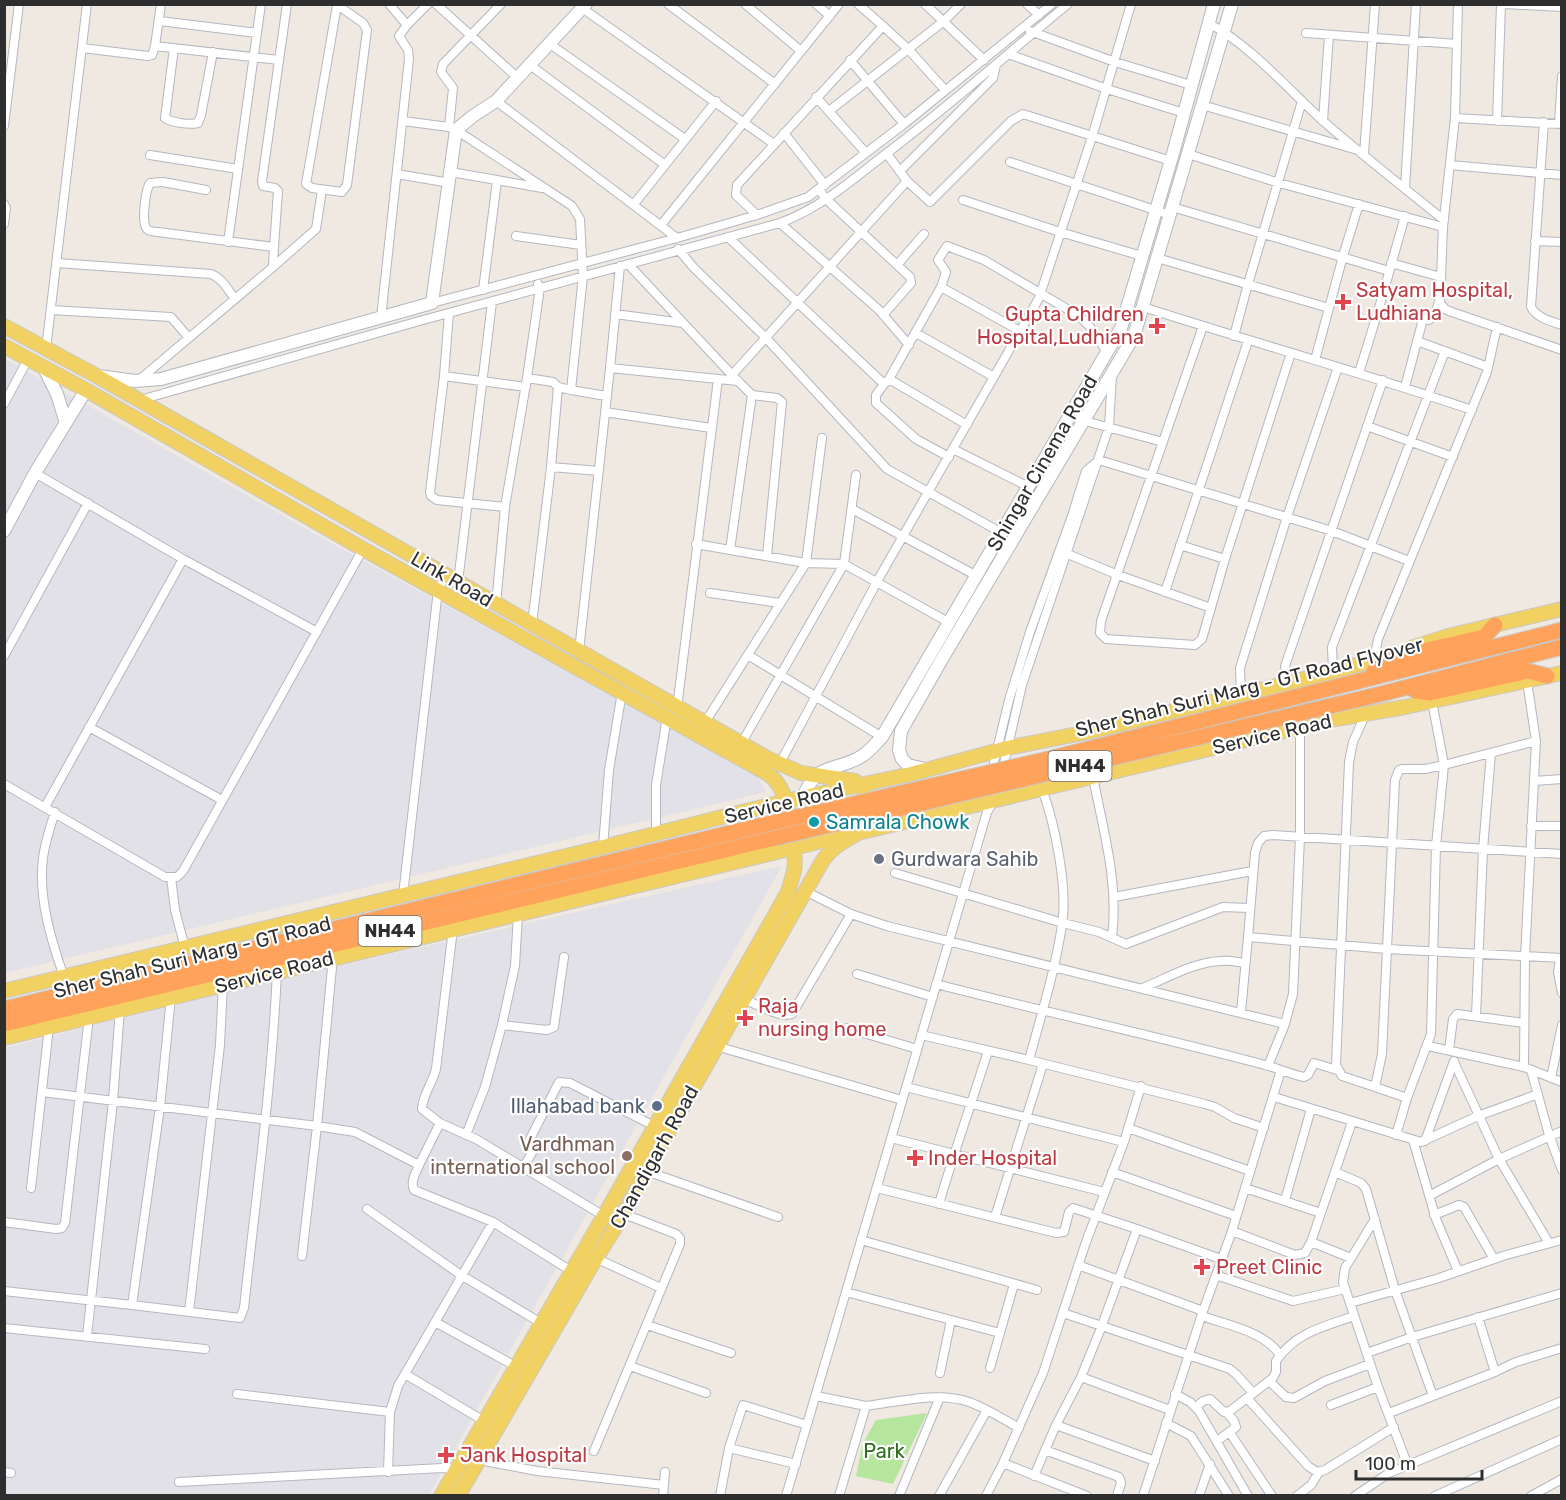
<svg xmlns="http://www.w3.org/2000/svg" width="1566" height="1500" font-family="Rubik,sans-serif">
<style>
.industrial{fill:#e3e1e8}
.green{fill:#b6e59e}
.lines{fill:none;stroke-linecap:round;stroke-linejoin:round}
.street-casing{stroke:#b4b7c1;stroke-width:10}
.secondary-casing{stroke:#b4b7c1;stroke-width:14}
.primary-casing{stroke:#c9c9c9;stroke-width:16}
.highway-casing{stroke:#c9c9c9;stroke-width:17}
.street{stroke:#fff;stroke-width:8}
.secondary{stroke:#fff;stroke-width:12}
.primary{stroke:#f2d163;stroke-width:14}
.highway{stroke:#ffa35c;stroke-width:15}
.highway-bridge-casing{stroke:#c9c9c9;stroke-width:17;stroke-linecap:butt}
.highway-bridge{stroke:#ffa35c;stroke-width:15}
.health-dot{fill:#e0444e;stroke:#fff;stroke-width:2}
.culture-dot{fill:#0f9aa8;stroke:#fff;stroke-width:2}
.worship-dot{fill:#6b7280;stroke:#fff;stroke-width:2}
.service-dot{fill:#5c6f8a;stroke:#fff;stroke-width:2}
.education-dot{fill:#8d6e63;stroke:#fff;stroke-width:2}
.labels{text-anchor:middle;stroke-width:4.5;stroke-linejoin:round;paint-order:stroke}
.shield{fill:#fff;stroke:#6d6d6d;stroke-width:1.5}
.shield-label{font-size:18px;font-weight:bold;fill:#2e2e2e}
.health-label{font-size:20px;fill:#be3a42;stroke:#fff;text-anchor:start}
.street-label{font-size:20px;fill:#2e2e2e;stroke:#fff}
.culture-label{font-size:20px;fill:#0d838f;stroke:#fff;text-anchor:start}
.worship-label{font-size:20px;fill:#5b616d;stroke:#fff;text-anchor:start}
.service-label{font-size:20px;fill:#4e5e75;stroke:#fff;text-anchor:end}
.education-label{font-size:20px;fill:#785e54;stroke:#fff;text-anchor:end}
.park-label{font-size:20px;fill:#2c6e1b;stroke:#fff}
</style>
<rect width="100%" height="100%" fill="#efe9e1"/>
<path class="industrial" d="M4,358L340,548L755,774L766,792L5,973Z
M782,866L429,1495L5,1496V1048L244,987Z"/>
<path class="green" d="M927,1413L893,1484L856,1476L863,1443L876,1420Z"/>
<g class="lines">
<defs>
<path id="street" d="M336,4L363,23L367,30L347,185L342,192L312,188L306,184L337,5
M389,4L407,25L428,4
M436,4L518,78
M668,4L775,84
M745,4L801,51
M816,4L830,16
M925,4L984,60
M1027,4L1039,15
M1458,4L1455,118L1443,227L1440,303L1445,309L1449,311L1562,350
M1504,4L1562,7
M582,8L774,144
M160,21L257,33
M1208,23C1248,43 1289,90 1323,121C1362,155 1403,187 1444,220
M883,26L908,49L945,90
M1030,31L1115,62L1191,85
M1306,33L1457,44
M550,44L685,139
M155,46L161,4
M82,48L148,56L152,55L155,46L279,60
M174,48L165,118C173,123 189,125 198,123L201,115L213,52
M1008,54L1107,89L1184,113
M850,60L904,124
M530,65L665,165
M816,97L866,153
M496,101L677,238
M1202,105L1354,149
M829,111L944,21L961,4
M1455,118L1562,124
M403,121L449,127L456,130L572,206L580,219L583,276L571,390L558,387L551,467L532,624
M1323,121L1329,35
M1497,121L1501,4
M1544,122L1531,307C1537,318 1550,321 1562,325
M1559,124L1562,76
M4,126L19,4
M449,127L453,88L441,72L443,64L501,4
M784,133L825,185
M1188,154L1279,183L1443,227
M1364,154L1375,4
M150,155L238,169
M1010,162L1170,215
M1450,165L1562,175
M900,171L993,78L996,65
M451,172L542,188
M397,174L450,183
M907,181L930,202L1011,121L1023,114L1171,161
M1405,188L1416,4
M819,190L827,200L910,277L911,283L883,315
M963,200L1060,232L1142,256
M4,204L6,208L4,224
M634,204L716,101
M1172,207L1389,271
M757,215L736,195L737,185L883,26L858,4
M780,223L879,310L909,345
M661,225L839,4
M516,236L581,245
M728,237L884,384L889,379
M1535,241L1562,242
M228,242L261,4
M274,247L278,191L275,188L263,186L262,181L287,4
M678,249L694,268L766,338L887,469L1002,533
M1157,258L1329,308
M57,263L211,274C222,278 228,290 235,299
M1391,263L1441,277
M628,264L732,375
M897,265L924,234
M273,267L316,229L322,190
M941,287L1020,331
M483,290L497,181
M432,303L677,238L757,215L808,197L904,124L1052,4
M1143,307C1252,342 1363,373 1472,410
M1379,308L1405,216
M51,310L171,317L189,338
M449,313L444,376L430,492L431,496L437,500L505,507
M615,314L683,323
M381,318L409,59L408,50L399,36L407,25
M1203,326L1101,621L1100,633L1106,639L1195,645L1202,639L1225,559L1291,353
M916,333L994,377
M1234,336L1248,284L1302,101
M1417,341L1488,367
M46,349L87,4
M1315,360L1343,256L1359,204
M610,368L620,266
M1359,373L1379,308L1429,320L1435,315L1439,301
M444,376L526,387
M527,378L553,382L558,387
M139,380L273,267L274,247L158,232C156,232 149,231 148,230C140,225 146,189 150,183L163,182L206,190
M884,384L876,395V403L916,439L949,457
M1405,387L1423,319
M571,390L606,396
M752,395L777,398L782,402L767,556
M140,400L423,320L780,223C820,208 850,182 883,156C947,108 1006,55 1068,4
M4,404L28,359
M605,412L711,428
M1071,413L1085,421L1163,442
M967,425L889,379L941,287L946,272L938,260L947,246L984,260L1079,316L1090,327L1107,352
M1367,426L1453,457
M953,449L1029,487
M551,467L599,471
M35,473L183,559L317,632
M856,475L844,564L950,623
M852,509L977,576
M696,544L730,550
M1180,545L1225,559
M1063,552L1118,575L1211,608
M458,582L492,302
M1165,592L1248,341
M710,593L780,603
M496,604L505,507L527,378L540,288L538,284
M579,651L610,368L718,379
M748,655L882,737
M4,656L88,503
M1374,660L1378,639L1487,372L1497,327
M1333,672L1332,647L1445,351
M1527,681L1536,741L1525,957L1524,1067L1562,1082
M1288,682L1285,666L1383,380
M1241,694L1240,668L1287,517L1338,367
M677,708L718,379L738,381
M1366,713L1353,742L1349,762L1336,1065L1342,1076L1375,1087
M704,724L806,563L822,438
M89,727L222,800
M741,744L844,564L806,563L730,550L752,395L732,375L907,181L887,154
M779,765L879,578L1039,298L1092,137L1131,4
M1002,772L1022,685L1109,427L1112,375
M991,775L1009,700L1030,632L1072,516L1086,471L1099,460L1332,531L1409,561
M1093,777C1103,830 1119,882 1112,937
M1534,781L1562,779
M4,784L165,877H177L183,871L363,549
M1042,789C1055,824 1068,888 1062,925C1055,971 1041,1016 1029,1060L1205,1104L1215,1107L1234,1118L1264,1128
M45,807L183,559
M55,812C50,827 45,843 43,858C38,897 51,940 64,977
M1531,826H1562
M656,834V785L667,717
M603,847L609,770L622,692
M1562,854L1273,835L1264,836L1258,843L1255,853L1248,937L1387,949L1562,958
M895,873L1063,923L1099,932L1126,944L1223,907L1249,908
M171,877L175,910L185,948
M805,891L851,914
M403,895L438,590L446,575
M1114,897L1252,871
M453,929L436,1069C433,1082 422,1096 422,1109L440,1123L476,1139L604,1216
M333,957L317,1126L355,1132L419,1165C416,1173 410,1181 414,1190L493,1222L571,1271
M1560,958L1558,972L1562,993
M857,974L933,997
M936,984C1045,1012 1156,1036 1265,1065C1278,1068 1290,1074 1304,1077L1308,1075L1314,1063L1337,1070
M1143,988C1167,978 1194,962 1221,961C1229,960 1237,962 1245,963
M171,997L160,1107L132,1305L240,1318L244,1308C256,1196 272,1084 277,971
M742,998C756,1004 778,1018 792,1014L851,914L887,926L1285,1024
M1241,1012L1248,937
M1476,1016L1483,849L1491,753
M502,1025L547,1030L554,1027L564,957
M847,1028L917,1049
M921,1035L1029,1060
M716,1046L902,1100
M1428,1046L1524,1067
M1449,1050L1453,1019L1457,1014L1524,1023
M1454,1062L1499,1159L1549,1243
M1268,1066L1285,1024L1293,994L1300,837V727
M1531,1070L1549,1135L1562,1170
M1551,1078L1562,1025
M906,1087L1124,1142
M42,1092L317,1126L302,1256
M1274,1097L1421,1142L1478,1116L1538,1094
M1407,1098L1375,1087L1382,1054L1395,780L1399,770L1402,769H1425L1444,765L1432,701
M1128,1128L1250,1171
M466,1135L485,1087L502,1025L515,966L518,914
M1396,1135L1407,1098L1431,1034L1436,846L1444,765L1536,741
M891,1138L1104,1192
M1413,1140L1436,1219L1458,1271
M1425,1141L1454,1061
M419,1165L440,1123
M524,1167L535,1147L529,1141L559,1082L570,1083L654,1126
M646,1171L778,1217
M1112,1172L1236,1216
M1335,1172L1361,1183L1366,1189L1395,1290L1433,1396
M31,1188L49,1027
M877,1188L1056,1233L1064,1232L1069,1212L1073,1208L1137,1229
M1245,1188L1321,1213
M1429,1196L1499,1159L1562,1131
M1285,1200L1311,1109
M939,1204C954,1152 972,1102 988,1051
M367,1209L461,1275L541,1323
M1434,1215L1459,1205L1464,1207L1494,1259
M995,1217L1043,1064
M1375,1219L1345,1268L1343,1282L1378,1387L1408,1466
M4,1222L56,1229L62,1228L65,1223L89,1017
M1232,1231L1295,1255L1305,1253L1311,1242L1352,1122
M861,1240L1037,1290
M1311,1242L1351,1258
M593,1257L661,1288
M1078,1265L1203,1311
M1216,1275L1293,1301L1345,1289
M4,1291L132,1305
M846,1292L1000,1333
M1350,1303L1436,1279L1506,1255L1562,1240
M189,1312L220,1045L223,984
M1063,1313L1230,1369L1237,1375L1253,1393
M1202,1316C1227,1325 1264,1331 1280,1355
M435,1322L517,1367
M647,1325L731,1353
M4,1328L205,1349
M87,1336L113,1101L120,1009
M1367,1353L1412,1337L1562,1293
M630,1366L706,1393
M990,1368L1014,1284
M1495,1372L1516,1362L1562,1348
M940,1373L951,1320
M405,1374L484,1421
M1081,1377L1170,1410
M1269,1381L1286,1397L1294,1398L1325,1381L1370,1364
M237,1394L390,1412
M1175,1394L1190,1402L1199,1411L1248,1496
M816,1396L866,1406
M1247,1398L1308,1466L1317,1472L1325,1470L1394,1427
M1331,1405L1378,1387
M1196,1407L1203,1401L1210,1399L1224,1412L1230,1411L1273,1378L1276,1372V1361C1296,1332 1323,1327 1354,1316
M1389,1413L1495,1372L1478,1317
M1166,1423L1191,1436L1229,1496
M1056,1425L1155,1461
M1230,1433L1272,1496
M1217,1441L1236,1427L1234,1421L1227,1413
M729,1448L796,1464
M1045,1450L1119,1477L1121,1483L1117,1496
M594,1451L680,1244V1238L676,1234L624,1214
M479,1460L537,1471L664,1485
M1003,1463L1087,1496
M4,1472L11,1473
M388,1472L390,1412L398,1386L493,1222
M1034,1476L1056,1425L1081,1377L1101,1328L1137,1229L1221,1259
M179,1482L442,1468L460,1469
M663,1496L665,1472
M720,1496L729,1448L743,1405L807,1425
M786,1496L987,812L994,801
M839,1496L866,1406C898,1402 937,1391 969,1402C986,1408 1003,1419 1019,1428
M899,1496L940,1397
M939,1496L987,1410
M986,1496L1003,1463L1043,1373L1086,1242L1124,1142L1141,1086
M1143,1496L1203,1311L1232,1231L1281,1070
M1199,1496L1210,1464
M1297,1496L1311,1485L1319,1472
M1355,1496L1389,1473L1562,1401
M1435,1496L1562,1439
M1531,1496L1562,1479"/>
<path id="secondary" d="M44,368L57,394L66,423
M99,376L135,381L161,379L432,303L456,130L473,116L496,101L586,4
M4,531L35,473L86,390
M925,769L908,765L902,759L899,750L901,731L942,659L1134,336L1232,4
M803,797C818,760 835,773 862,756C870,751 876,743 882,737L1121,328L1174,150L1214,4"/>
<path id="primary" d="M4,326L95,375L767,758L801,773L855,781C867,790 874,811 869,826C852,839 837,841 823,860L646,1171L624,1214L596,1258L458,1496
M4,346L86,390L363,549L768,774C792,790 791,834 795,861L794,871L788,892L604,1216L441,1496
M1411,648L1448,636L1562,609
M862,832L1330,720L1405,707L1562,673
M4,991L587,851L786,801L911,774L1007,748L1093,731L1333,672L1387,656
M4,1038L843,836"/>
<path id="highway" d="M1371,678L1378,663L1401,656L1484,637L1495,625
M1359,681L1562,630
M1410,687L1416,691L1430,693L1528,671L1547,676
M1385,693L1562,647
M4,1009L771,823
M4,1024L775,838"/>
</defs>
<use href="#street" class="street-casing"/>
<use href="#secondary" class="secondary-casing"/>
<use href="#primary" class="primary-casing"/>
<use href="#highway" class="highway-casing"/>
<use href="#street" class="street"/>
<use href="#secondary" class="secondary"/>
<use href="#primary" class="primary"/>
<use href="#highway" class="highway"/>
<defs>
<path id="highway-bridge" d="M771,823L1044,760L1359,681
M775,838L1385,693"/>
</defs>
<use href="#highway-bridge" class="highway-bridge-casing"/>
<use href="#highway-bridge" class="highway-bridge"/>
</g>
<g class="health-dot">
<path d="M1340 293h6v6h6v6h-6v6h-6v-6h-6v-6h6z"/>
<path d="M1154 317h6v6h6v6h-6v6h-6v-6h-6v-6h6z"/>
<path d="M742 1009h6v6h6v6h-6v6h-6v-6h-6v-6h6z"/>
<path d="M912 1149h6v6h6v6h-6v6h-6v-6h-6v-6h6z"/>
<path d="M1199 1258h6v6h6v6h-6v6h-6v-6h-6v-6h6z"/>
<path d="M443 1446h6v6h6v6h-6v6h-6v-6h-6v-6h6z"/>
</g>
<circle class="culture-dot" cx="814" cy="822" r="6"/>
<circle class="worship-dot" cx="879" cy="859" r="6"/>
<circle class="service-dot" cx="657" cy="1106" r="6"/>
<circle class="education-dot" cx="627" cy="1156" r="6"/>
<g class="labels">
<g class="shield">
<rect x="1048.5" y="751" width="63" height="30" rx="4.5"/>
<rect x="358.5" y="916" width="63" height="30" rx="4.5"/>
</g>
<g class="shield-label">
<text x="1080" y="772">NH44</text>
<text x="390" y="937">NH44</text>
</g>
<g class="health-label">
<text x="1356" y="297">Satyam Hospital,<tspan x="1356" dy="23">Ludhiana</tspan></text>
<text x="1144" y="321" text-anchor="end">Gupta Children<tspan x="1144" dy="23">Hospital,Ludhiana</tspan></text>
<text x="758" y="1013">Raja<tspan x="758" dy="23">nursing home</tspan></text>
<text x="928" y="1165">Inder Hospital</text>
<text x="1216" y="1274">Preet Clinic</text>
<text x="460" y="1462">Jank Hospital</text>
</g>
<g class="street-label">
<text transform="translate(1042 463) rotate(-60)" y="7">Shingar Cinema Road</text>
<text transform="translate(452 579) rotate(30)" y="7">Link Road</text>
<text transform="translate(1249 687) rotate(-14)" y="7">Sher Shah Suri Marg - GT Road Flyover</text>
<text transform="translate(1272 734) rotate(-13)" y="7">Service Road</text>
<text transform="translate(784 803) rotate(-13)" y="7">Service Road</text>
<text transform="translate(192 957) rotate(-14)" y="7">Sher Shah Suri Marg - GT Road</text>
<text transform="translate(274 972) rotate(-14)" y="7">Service Road</text>
<text transform="translate(654 1157) rotate(-61)" y="7">Chandigarh Road</text>
</g>
<g class="culture-label">
<text x="826" y="829">Samrala Chowk</text>
</g>
<g class="worship-label">
<text x="891" y="866">Gurdwara Sahib</text>
</g>
<g class="service-label">
<text x="645" y="1113">Illahabad bank</text>
</g>
<g class="education-label">
<text x="615" y="1151">Vardhman<tspan x="615" dy="23">international school</tspan></text>
</g>
<g class="park-label">
<text x="884" y="1458">Park</text>
</g>
</g>
<rect width="1566" height="1500" fill="none" stroke="#2e2e2e" stroke-width="12"/>
<path d="M1356 1470v9h126v-9" fill="none" stroke="#2e2e2e" stroke-width="3"/>
<text x="1365" y="1470" font-size="18" fill="#2e2e2e" stroke="#ffffff" stroke-width="4.5" paint-order="stroke">100 m</text>
</svg>
